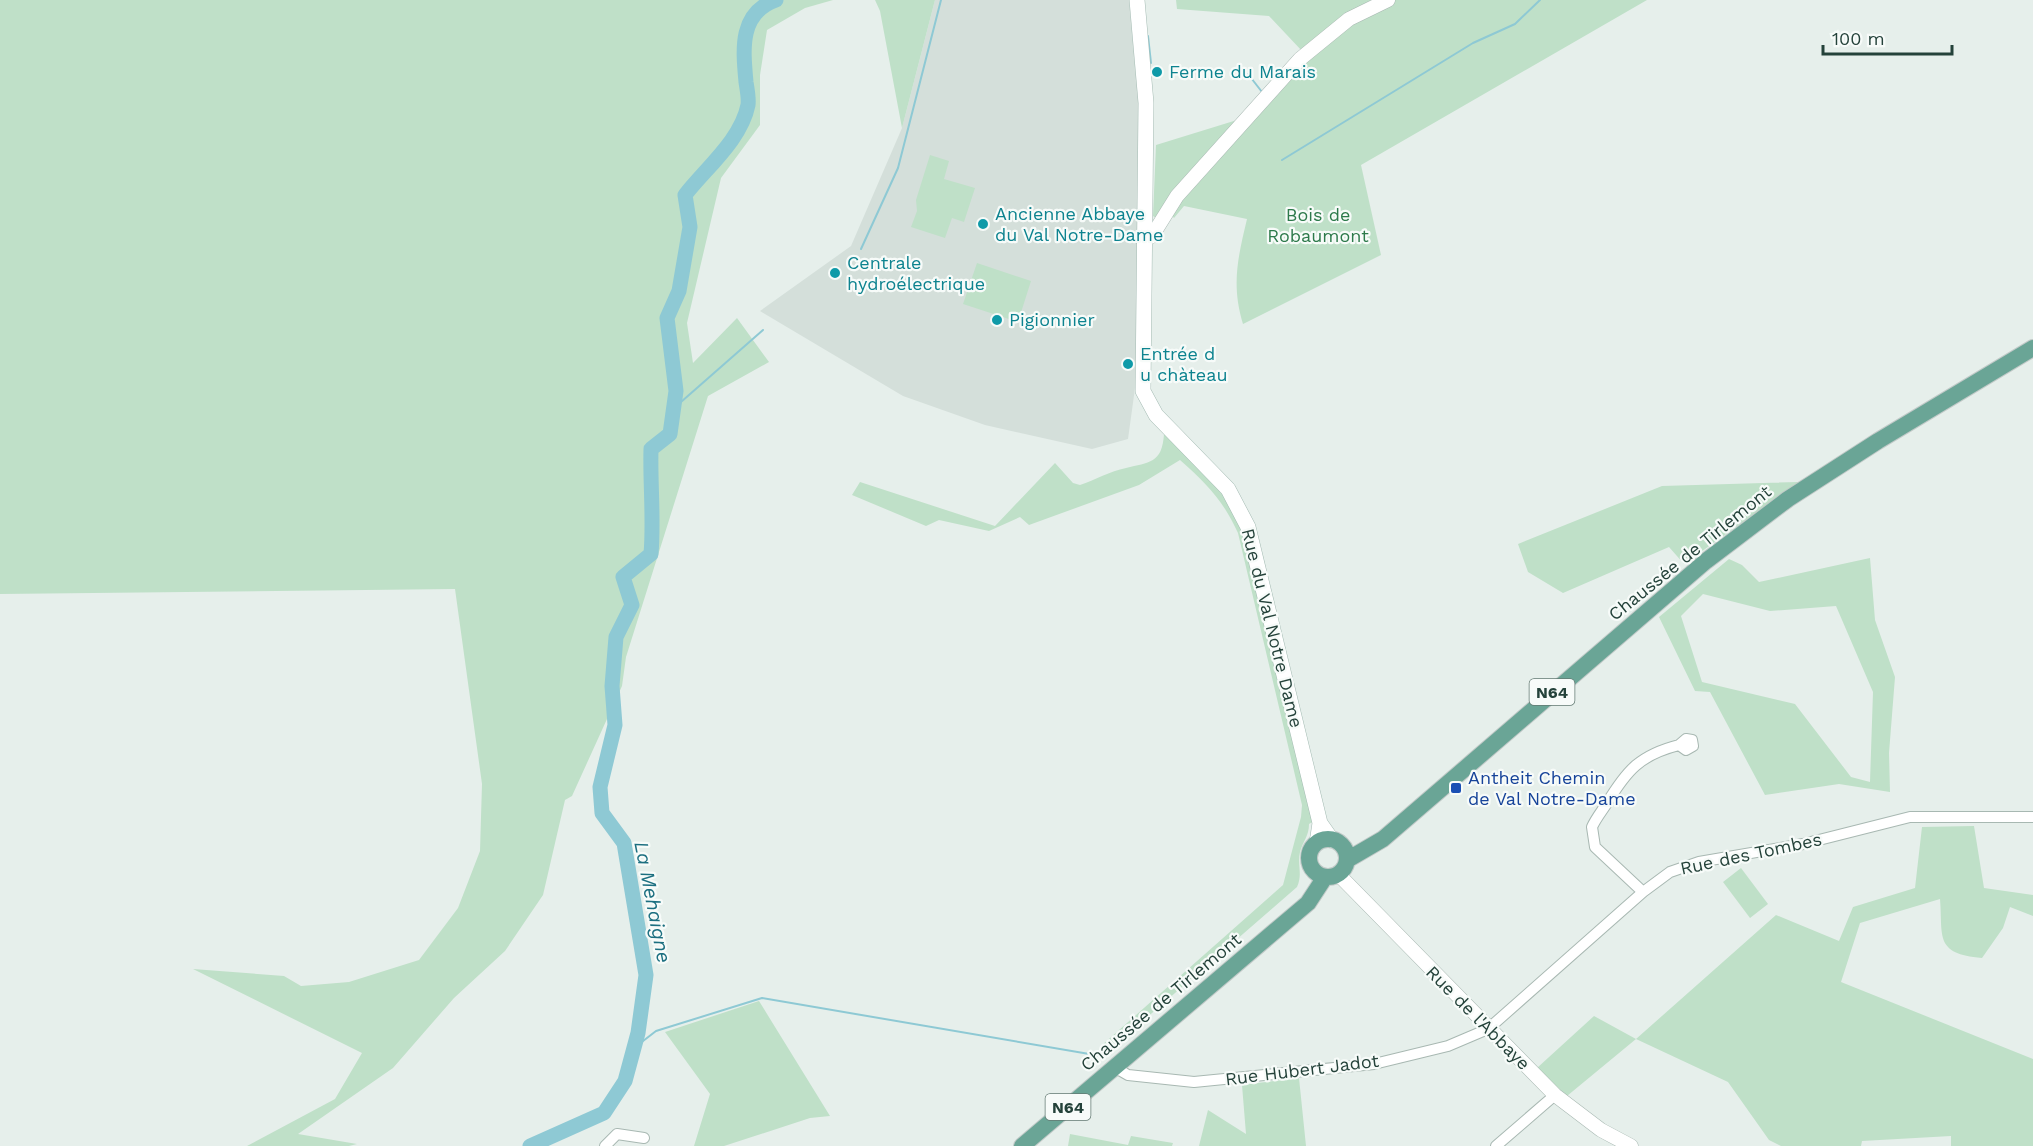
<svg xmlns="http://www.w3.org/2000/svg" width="2033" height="1146" font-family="'Work Sans',sans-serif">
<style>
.built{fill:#d4dfda}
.green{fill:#bfe0c8;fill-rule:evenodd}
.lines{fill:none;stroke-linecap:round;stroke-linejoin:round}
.stream{stroke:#8ec9d4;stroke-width:2}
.river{stroke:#8ec9d4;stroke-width:15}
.minor-casing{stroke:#a8b8b2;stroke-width:12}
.tertiary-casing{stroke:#a8b8b2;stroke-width:15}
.secondary-casing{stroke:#a4bbb3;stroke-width:16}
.primary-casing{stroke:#c2cac8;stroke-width:18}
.minor{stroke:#fff;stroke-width:10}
.tertiary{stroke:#fff;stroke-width:14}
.secondary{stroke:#fff;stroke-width:15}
.primary{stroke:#6aa596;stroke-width:16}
.culture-dot{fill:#0f9aa8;stroke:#f7fbf9;stroke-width:2}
.transit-dot{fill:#1a4fb4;stroke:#f7fbf9;stroke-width:2}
.labels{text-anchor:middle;stroke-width:4.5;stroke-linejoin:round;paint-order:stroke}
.shield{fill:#f7fbf9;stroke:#637a73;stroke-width:1.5}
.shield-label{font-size:16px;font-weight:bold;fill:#24423a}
.culture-label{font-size:18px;fill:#0d838f;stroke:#f7fbf9;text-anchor:start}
.park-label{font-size:18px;fill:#2d7a4b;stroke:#f7fbf9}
.street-label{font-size:18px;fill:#24423a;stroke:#f7fbf9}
.transit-label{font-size:18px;fill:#164399;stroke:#f7fbf9;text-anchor:start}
.water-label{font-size:20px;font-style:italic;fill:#1c6f80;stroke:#f7fbf9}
</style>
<rect width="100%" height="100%" fill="#e6efeb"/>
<path class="built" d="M935,0H1129L1139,101L1136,381L1128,439L1092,449L985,425L903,396L760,311L851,246L902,128Z"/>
<path class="green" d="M0,0H833L805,8L767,30L760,75V125L721,178L687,323L693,363L737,318L769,362L708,396L626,657L622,686L572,796L565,800L543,895L505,951L454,998L393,1068L298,1134L357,1144L349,1146H247L335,1099L362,1053L193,969L284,976L301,986L349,982L419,960L458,908L480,851L482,784L455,589L0,594Z
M875,0H935L902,128L880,11Z
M1176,0H1647L1361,165L1381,255L1243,324C1231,285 1238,257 1247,219L1184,206L1174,218L1165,207L1156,218L1153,216L1156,145L1237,120L1302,51L1269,16L1177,9Z
M930,155L949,161L944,179L975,188L964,222L952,218L945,238L911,227L917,211L916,200Z
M977,263L1031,281L1018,322L963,304Z
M1164,434L1214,483L1242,521L1314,821L1309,824C1309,836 1303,841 1300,852C1297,865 1303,874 1297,887L1106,1053L1101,1046L1283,885L1301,817L1302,805L1238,533C1223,500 1206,483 1180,460L1139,485L1029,525L1020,517L989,531L939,520L926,526L852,495L860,482L995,526L1055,463L1073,483L1080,485C1095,480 1110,471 1126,468C1149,462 1162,464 1164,434Z
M1799,482L1684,564L1669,547L1563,593L1528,572L1518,544L1662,486Z
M1870,558L1875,620L1895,677L1889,753L1890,792L1839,784L1765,795L1710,692L1695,691L1659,617L1729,559L1742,565L1759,582ZM1703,594L1770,611L1836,606L1873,692L1870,782L1851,777L1795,704L1702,682L1681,616Z
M1974,826L1984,888L2033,895V916L2010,907L2003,928L1982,958C1934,954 1943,936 1940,899L1860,923L1841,982L2033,1059V1146H1951V1136L1862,1141L1861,1146H1781L1769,1140L1728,1082L1636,1039L1567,1096L1537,1068L1594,1016L1636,1039L1776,915L1839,941L1853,907L1915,888L1922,827Z
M1741,868L1768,904L1750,918L1723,882Z
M759,1001L830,1116L810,1118L724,1146H694L710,1094L665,1032Z
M1299,1078L1306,1146H1199L1208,1110L1246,1134L1242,1085Z
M1070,1134L1128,1145L1131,1136L1173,1143L1172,1146H1068Z"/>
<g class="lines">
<path class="stream" d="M1148,36L1151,63
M1248,74L1262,92
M1282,160L1473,43L1515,24L1540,0
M861,249L898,168L941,0
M673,409L763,330
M634,1048L656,1031L762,998L1101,1056"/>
<path class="river" d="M530,1146L604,1113L625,1081L638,1033L646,975L624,843L602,813L600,787L615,725L612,686L616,637L632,605L623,577L651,554C654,519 650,484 651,449L670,434L676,391L667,318L679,291L690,227L685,195C706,168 741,140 748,105C749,98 747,89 746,82C743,49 739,13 776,0"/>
<defs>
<path id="minor" d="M1643,892L1595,847L1592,827C1596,818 1602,811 1607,803C1627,770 1640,755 1679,745L1686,750L1693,746L1692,740L1686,739L1679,745
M1114,1067L1128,1075L1194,1082L1374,1064L1448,1046L1488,1029L1643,892L1670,872L1699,862L1803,844L1910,817H2033
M605,1146L617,1134L644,1138
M1496,1146L1555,1095"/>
<path id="tertiary" d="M1143,240L1152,236L1177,196L1300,59L1349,19L1388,0
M1338,874L1555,1095L1601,1130L1631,1146"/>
<path id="secondary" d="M1137,0L1146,103L1143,391L1156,415L1228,489L1248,527L1320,823L1317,843
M1320,823L1332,840"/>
<path id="primary" d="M1309 858a19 19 0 1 1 38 0a19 19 0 1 1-38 0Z
M1347,860L1383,839L1706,561L1788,499L1878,441L2033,348
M1022,1146L1308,903L1325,877"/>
</defs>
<use href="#minor" class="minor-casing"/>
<use href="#tertiary" class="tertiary-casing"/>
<use href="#secondary" class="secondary-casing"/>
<use href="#primary" class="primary-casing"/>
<use href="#minor" class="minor"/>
<use href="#tertiary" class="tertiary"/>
<use href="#secondary" class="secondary"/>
<use href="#primary" class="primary"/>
</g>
<g class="culture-dot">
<circle cx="1157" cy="72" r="6"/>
<circle cx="983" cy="224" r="6"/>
<circle cx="835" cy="273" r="6"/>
<circle cx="997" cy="320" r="6"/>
<circle cx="1128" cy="364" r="6"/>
</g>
<rect class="transit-dot" x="1450" y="782" width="12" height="12" rx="3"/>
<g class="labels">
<g class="shield">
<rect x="1529.5" y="679" width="45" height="26" rx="4.5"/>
<rect x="1045.5" y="1094" width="45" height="26" rx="4.5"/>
</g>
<g class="shield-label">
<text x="1552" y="698">N64</text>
<text x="1068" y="1113">N64</text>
</g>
<g class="culture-label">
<text x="1169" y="78">Ferme du Marais</text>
<text x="995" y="220">Ancienne Abbaye<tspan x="995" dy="21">du Val Notre-Dame</tspan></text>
<text x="847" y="269">Centrale<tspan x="847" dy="21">hydroélectrique</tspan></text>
<text x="1009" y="326">Pigionnier</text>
<text x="1140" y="360">Entrée d<tspan x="1140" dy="21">u chàteau</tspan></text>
</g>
<g class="park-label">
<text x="1318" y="221">Bois de<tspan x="1318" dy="21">Robaumont</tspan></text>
</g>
<g class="street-label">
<text transform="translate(1690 553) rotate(-39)" y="6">Chaussée de Tirlemont</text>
<text transform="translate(1272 628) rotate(76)" y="6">Rue du Val Notre Dame</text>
<text transform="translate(1751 854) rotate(-12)" y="6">Rue des Tombes</text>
<text transform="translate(1161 1002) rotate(-40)" y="6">Chaussée de Tirlemont</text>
<text transform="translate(1478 1018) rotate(45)" y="6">Rue de l'Abbaye</text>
<text transform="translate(1302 1070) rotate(-7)" y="6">Rue Hubert Jadot</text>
</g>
<g class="transit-label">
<text x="1468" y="784">Antheit Chemin<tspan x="1468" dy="21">de Val Notre-Dame</tspan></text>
</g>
<g class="water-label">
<text transform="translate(653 902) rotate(79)" y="7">La Mehaigne</text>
</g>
</g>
<path d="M1823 45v9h129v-9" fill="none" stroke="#24423a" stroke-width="3"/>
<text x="1832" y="45" font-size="18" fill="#24423a" stroke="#f7fbf9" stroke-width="4.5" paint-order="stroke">100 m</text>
</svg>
